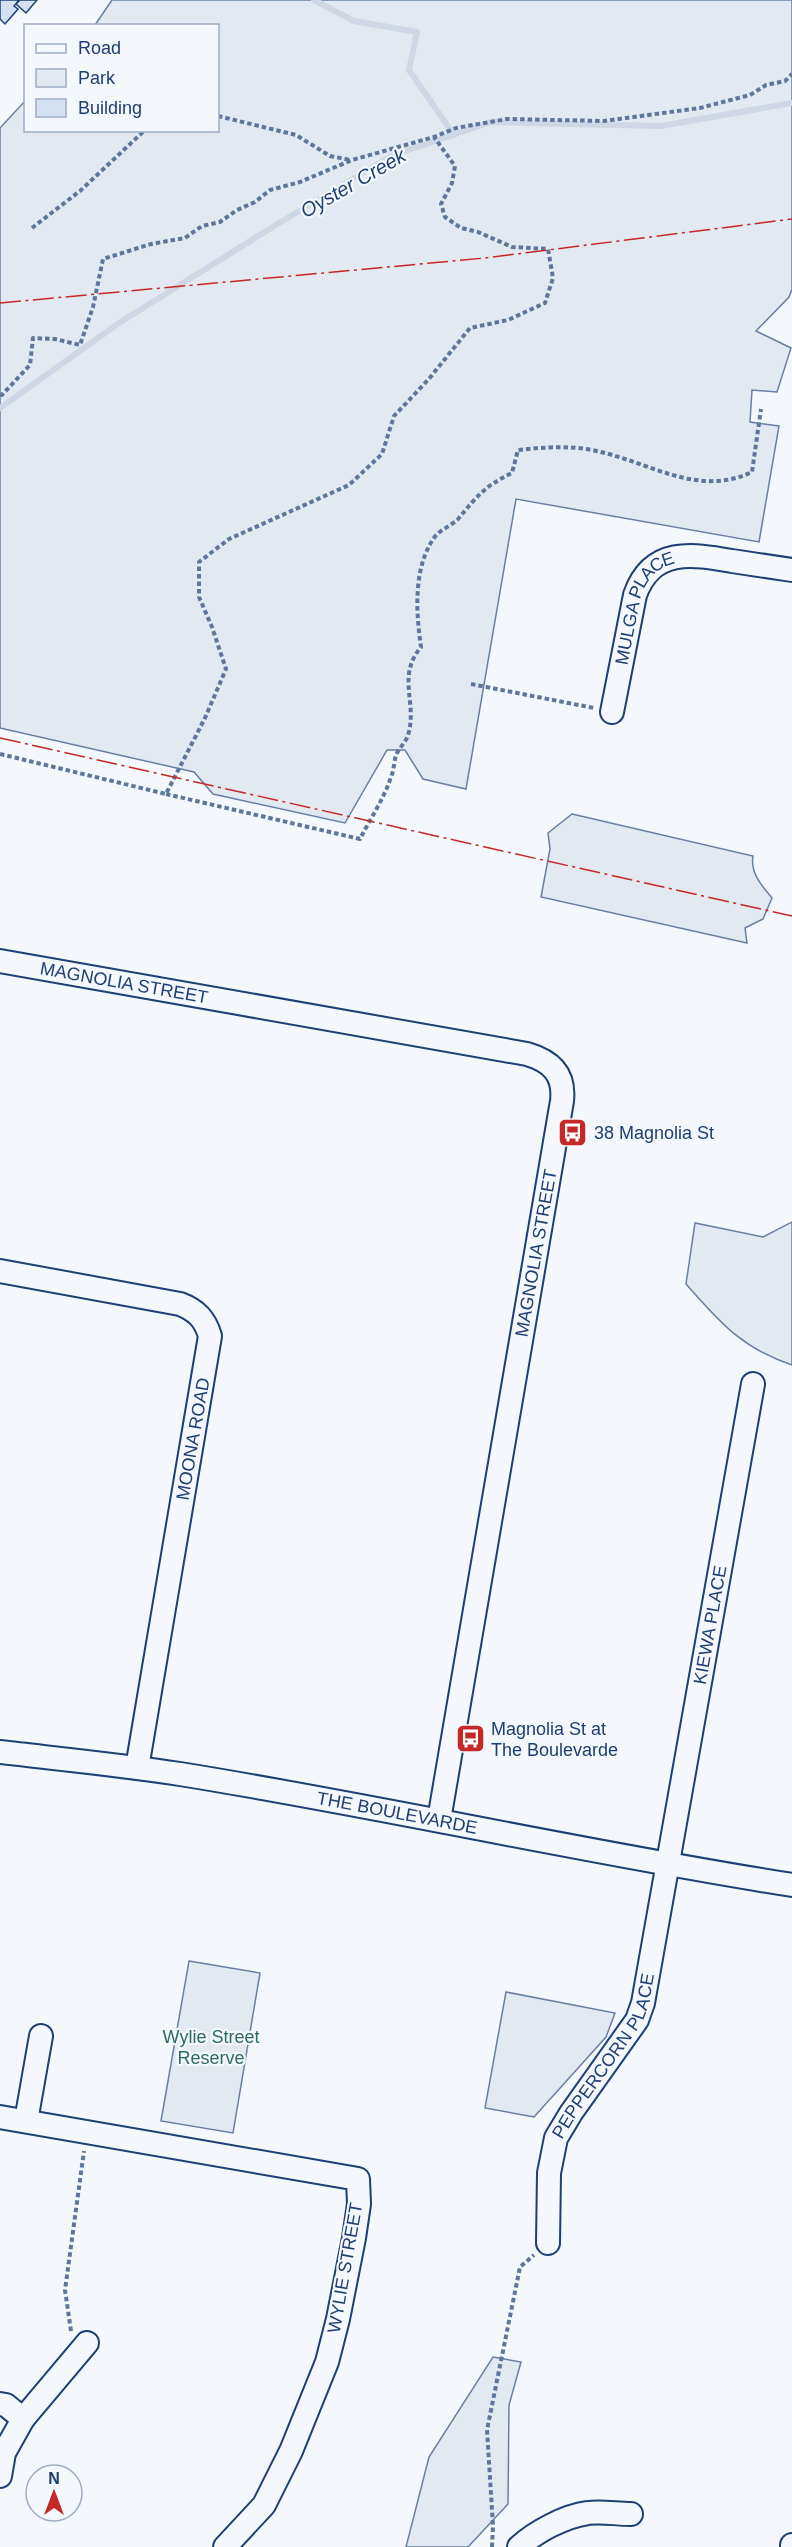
<svg xmlns="http://www.w3.org/2000/svg" width="792" height="2547" font-family="Helvetica,sans-serif">
<style>
.green{fill:#e3e9f0;stroke:#687fa3;stroke-width:1.5}
.lines{fill:none;stroke-linecap:round;stroke-linejoin:round}
.stream{stroke:#cfd7e4;stroke-width:6}
.building{fill:#d5e0f0;stroke:#1d3f73;stroke-width:1.5}
.minor-casing{stroke:#1d3f73;stroke-width:26}
.path{stroke:#5e769c;stroke-width:4;stroke-dasharray:4.5 3;stroke-linecap:butt}
.minor{stroke:#f4f7fb;stroke-width:22}
.power{stroke:#c62828;stroke-width:1.5;stroke-dasharray:21 4.5 3 4.5;stroke-linecap:butt}
.labels{text-anchor:middle;stroke-width:4.5;stroke-linejoin:round;paint-order:stroke}
.street-label{font-size:18px;fill:#1d3f73;stroke:#f4f7fb}
.poi-label{font-size:18px;fill:#1d3f73;stroke:#f4f7fb;text-anchor:start}
.park-label{font-size:18px;fill:#2c6c60;stroke:#f4f7fb}
.water-label{font-size:20px;font-style:italic;fill:#1d3f73;stroke:#f4f7fb}
</style>
<rect width="100%" height="100%" fill="#f4f7fb"/>
<path class="green" d="M112,0H792V289L789,297L756,331L791,348L777,392L752,390L750,422L779,426L759,542L516,499L466,789L423,779L405,750H387L345,823L213,794L194,772L0,728V128L25,101L26,130H218V26L95,25Z
M572,814L753,856C750,873 762,886 772,898L763,919L745,928L747,943L541,897L550,849L548,833Z
M792,1222V1365C741,1348 720,1322 686,1284L695,1223L763,1237Z
M189,1961L260,1973L233,2133L161,2121Z
M506,1992L615,2013L606,2037L534,2117L485,2108Z
M493,2357L521,2362L509,2405L508,2504L468,2547H406L429,2457Z"/>
<g class="lines">
<path class="stream" d="M314,0L354,21L417,32L409,70L454,135
M0,408L119,323L271,228L391,156L491,122L661,126L792,103"/>
</g>
<path class="building" d="M0,0H19L14,6L18,9L5,24L0,19Z
M20,0H37L26,13L16,4Z"/>
<g class="lines">
<defs>
<g id="minor">
<path id="s1" d="M612,712L635,595C652,547 692,554 732,561C752,564 772,567 792,570"/>
<path id="s2" d="M0,961L527,1054C551,1061 565,1074 562,1101L439,1820"/>
<path d="M0,1271L180,1304C196,1310 205,1319 210,1336L137,1768"/>
<path id="s3" d="M0,1752C60,1759 120,1765 180,1774C385,1807 587,1853 792,1885"/>
<path d="M0,2117L358,2179L359,2204L354,2238L338,2319L327,2362L291,2451L264,2505L225,2547"/>
<path d="M26,2121L41,2036"/>
<path id="s4" d="M548,2243L549,2173L556,2138L571,2113L637,2020L643,2003L753,1384"/>
<path d="M0,2404L6,2405L23,2419"/>
<path d="M0,2476L4,2453L23,2419L87,2343"/>
<path d="M519,2547C535,2532 565,2516 588,2513C601,2511 617,2514 631,2514"/>
<path d="M792,2547V2545"/>
</g>
</defs>
<use href="#minor" class="minor-casing"/>
<path class="path" d="M210,26V24
M218,116L296,135L330,156L351,160
M32,228L80,191L145,130
M0,394L2,395L30,365L33,338L55,339L80,345L93,307L103,259L151,244L185,238L202,226L220,222L237,210L255,202L270,190L300,182L352,160L434,137L456,128L507,119L604,121L700,108L750,95L766,85L785,81L792,74
M471,684L594,708
M0,754L166,794L205,718L226,669L212,627L199,597V562L229,539L349,485L382,454L394,416L428,380L470,328L508,320L545,303L553,278L548,249L512,247L478,232L461,228L445,217L441,204L452,183L455,166L434,137
M166,794L360,839C370,819 384,799 391,777C394,770 394,762 396,755C399,748 406,742 408,735C418,703 396,677 421,647C416,613 413,568 434,538C440,529 452,526 459,518C477,496 485,486 512,473L518,450C545,447 574,445 601,452C652,464 699,497 752,472L761,409
M71,2331L65,2290L84,2151
M492,2547L493,2526L487,2430L520,2267L534,2255"/>
<use href="#minor" class="minor"/>
<path class="power" d="M0,303L485,258L792,219
M0,738L792,916"/>
</g>
<defs>
<symbol id="bus-square" viewBox="-11 -11 22 22"><rect x="-9" y="-9" width="18" height="18" rx="4" fill="#c62828" stroke="#f4f7fb"/><path d="M-5-6H5V4H4V6H2V4H-2V6H-4V4H-5ZM-3.5-4V0h7V-4ZM-3.5 1.2v1.5H-2V1.2ZM2 1.2v1.5H3.5V1.2Z" fill="#fff"/></symbol>
</defs>
<g fill-rule="evenodd">
<use href="#bus-square" x="556" y="1116" width="33" height="33"/>
<use href="#bus-square" x="454" y="1722" width="33" height="33"/>
</g>
<g class="labels">
<g class="street-label">
<text dy="6" stroke="none"><textPath href="#s1" startOffset="112">MULGA PLACE</textPath></text>
<text dy="6" stroke="none"><textPath href="#s2" startOffset="126">MAGNOLIA STREET</textPath></text>
<text transform="translate(536 1253) rotate(-80)" y="6">MAGNOLIA STREET</text>
<text transform="translate(193 1439) rotate(-80)" y="6">MOONA ROAD</text>
<text dy="6" stroke="none"><textPath href="#s4" startOffset="651">KIEWA PLACE</textPath></text>
<text dy="6" stroke="none"><textPath href="#s3" startOffset="402">THE BOULEVARDE</textPath></text>
<text dy="6" stroke="none"><textPath href="#s4" startOffset="202">PEPPERCORN PLACE</textPath></text>
<text transform="translate(345 2268) rotate(-80)" y="6">WYLIE STREET</text>
</g>
<g class="poi-label">
<text x="594" y="1139">38 Magnolia St</text>
<text x="491" y="1735">Magnolia St at<tspan x="491" dy="21">The Boulevarde</tspan></text>
</g>
<g class="park-label">
<text x="211" y="2043">Wylie Street<tspan x="211" dy="21">Reserve</tspan></text>
</g>
<g class="water-label">
<text transform="translate(353 183) rotate(-30)" y="7">Oyster Creek</text>
</g>
</g>
<rect x="24" y="24" width="195" height="108" fill="#f4f7fb" stroke="#9eadc5" stroke-width="1.5"/>
<rect x="36" y="44" width="30" height="9" fill="#f4f7fb" stroke="#9eadc5" stroke-width="1.5"/>
<text x="78" y="54" font-size="18" fill="#1d3f73">Road</text>
<rect x="36" y="69" width="30" height="18" fill="#e3e9f0" stroke="#9eadc5" stroke-width="1.5"/>
<text x="78" y="84" font-size="18" fill="#1d3f73">Park</text>
<rect x="36" y="99" width="30" height="18" fill="#d5e0f0" stroke="#9eadc5" stroke-width="1.5"/>
<text x="78" y="114" font-size="18" fill="#1d3f73">Building</text>
<g transform="translate(54 2493)"><circle r="28" fill="#f4f7fb" stroke="#9eadc5" stroke-width="1.5"/>
<path d="M0-4.5L10 22L0 15L-10 22Z" fill="#c62828"/>
<text y="-9" font-size="16" font-weight="bold" text-anchor="middle" fill="#1d3f73">N</text>
</g>
</svg>
